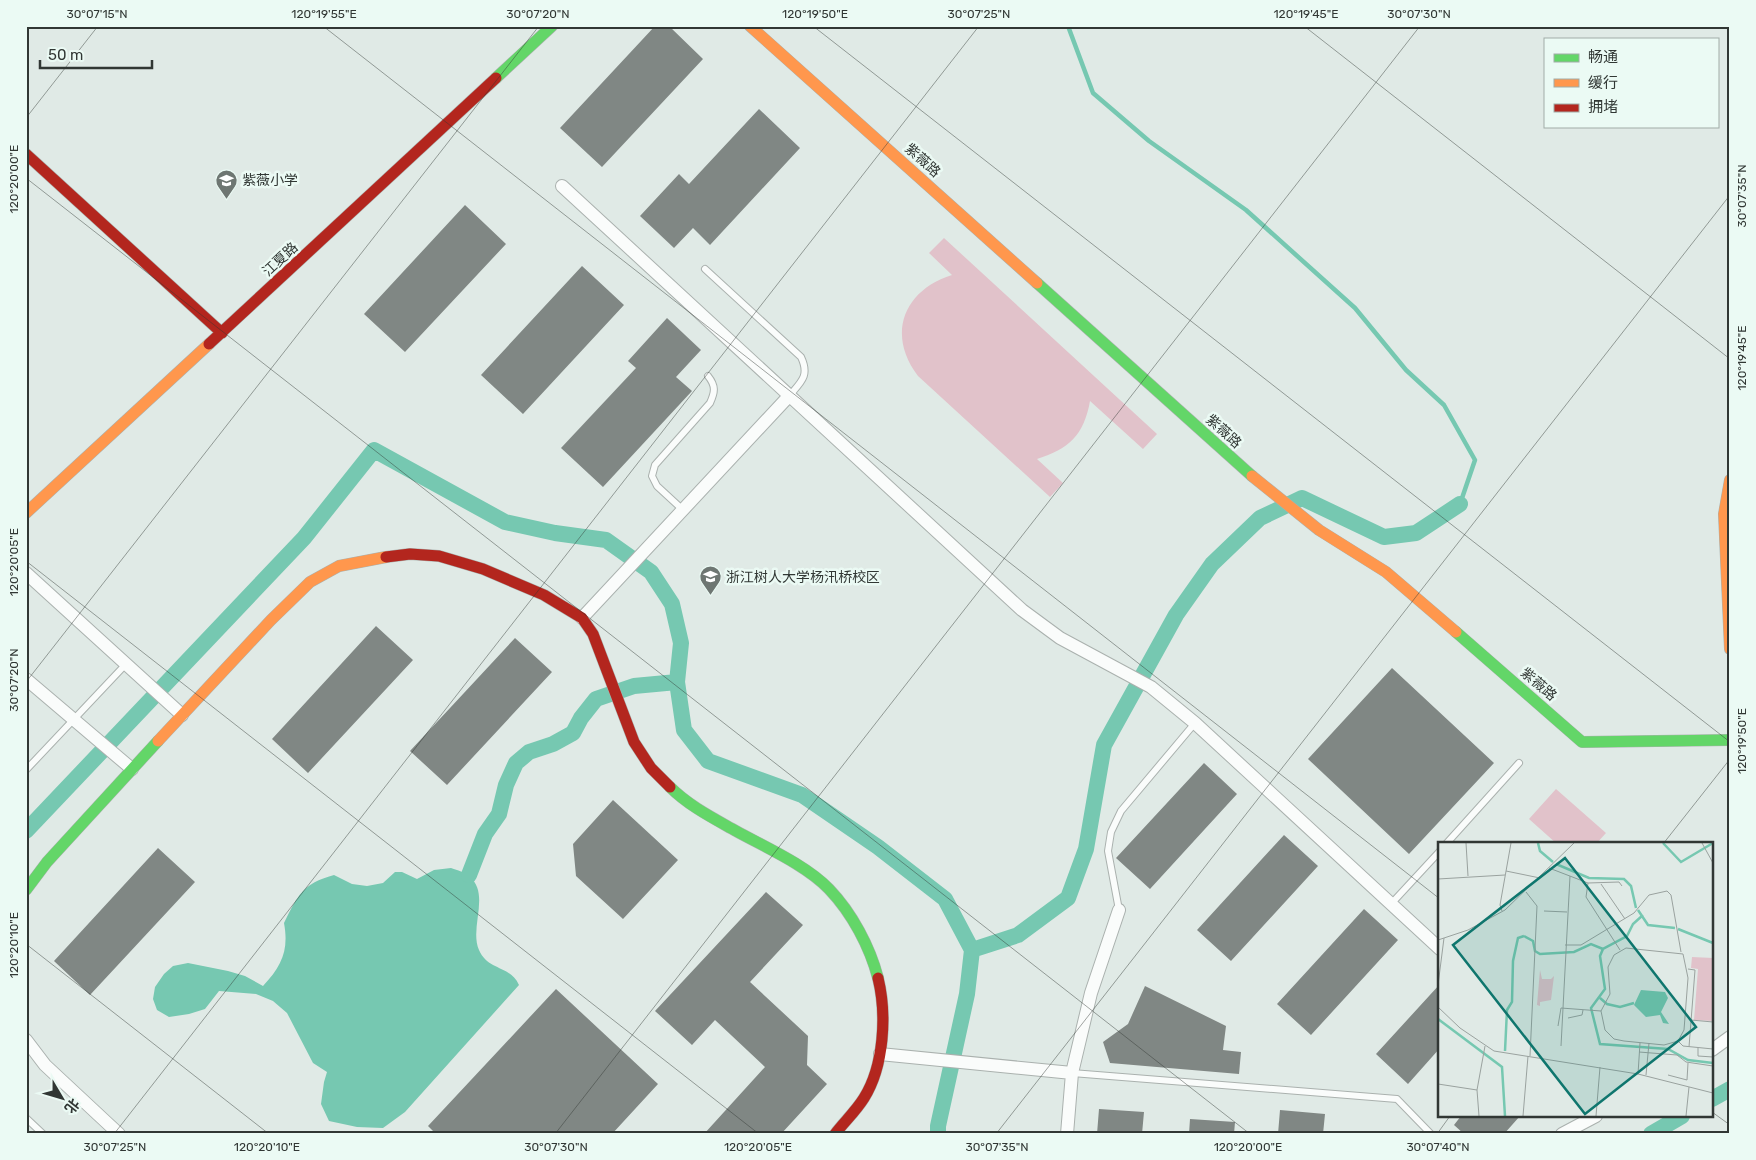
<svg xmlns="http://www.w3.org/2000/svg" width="1756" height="1160" font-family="Rubik,'Noto Sans SC',sans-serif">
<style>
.green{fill:#e1c2ca}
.water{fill:#76c8b1}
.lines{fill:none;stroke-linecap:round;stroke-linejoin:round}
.stream{stroke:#76c8b1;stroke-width:4.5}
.canal{stroke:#76c8b1;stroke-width:16}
.building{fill:#808784}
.lane-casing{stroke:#aab1ae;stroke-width:8}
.street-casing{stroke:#aab1ae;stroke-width:14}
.fast-casing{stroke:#aab1ae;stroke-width:12}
.slow-casing{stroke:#aab1ae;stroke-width:12}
.jam-casing{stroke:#aab1ae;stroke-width:12}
.lane{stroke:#fafcfb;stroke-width:6}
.street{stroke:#fafcfb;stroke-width:12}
.fast{stroke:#63d668;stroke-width:11}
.slow{stroke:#ff974d;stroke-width:11}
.jam{stroke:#b3261e;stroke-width:11}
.ticks{fill:none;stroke:#313734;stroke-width:1;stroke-opacity:0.45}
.labels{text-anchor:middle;stroke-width:5;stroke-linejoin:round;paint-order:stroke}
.street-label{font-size:14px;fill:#313734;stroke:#ebfaf4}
.poi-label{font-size:14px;fill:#313734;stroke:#ebfaf4;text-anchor:start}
.inset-river{fill:none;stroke:#76c8b1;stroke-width:2.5}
.inset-road{fill:none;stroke:#9aa29f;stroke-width:1}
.view{fill:#0f766e;fill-opacity:0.15;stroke:#0f766e;stroke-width:2.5}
.inset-edge{fill:none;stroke:#313734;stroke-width:2.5}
.neatline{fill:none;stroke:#313734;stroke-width:2}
.ticks-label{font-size:12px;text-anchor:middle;fill:#313734}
</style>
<rect width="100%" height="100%" fill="#e0eae6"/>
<path class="green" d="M944,238L1157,434L1143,449L1090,401C1084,435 1069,449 1037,459L1063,483L1050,497L918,376C886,334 904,290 952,275L929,253Z
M1556,789L1606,833L1596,844H1557L1529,819Z"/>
<path class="water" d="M451,868C456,870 465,872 469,876C491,894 469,927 479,950C488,971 510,965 519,985L405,1112L383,1128L357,1127L329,1121L321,1104L324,1082L327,1072L313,1063L287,1013L273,1001L256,994L219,991L205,1009L189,1014L169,1017L157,1010L153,999L155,987L164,974L173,966L188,963L228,971L245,976L263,986C282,966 289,950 284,923C298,895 302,884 334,875L352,884L367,886L383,883L395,872H402L417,879L434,870Z"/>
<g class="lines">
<path class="stream" d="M1068,26L1093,93L1149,141L1246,210L1355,308L1406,370L1444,405L1475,460L1460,504"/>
<path class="canal" d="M26,831L304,538L374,450L505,522L555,533L606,540L651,572L672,604L681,643L677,682L684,730L708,761L802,795L878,847L945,899L972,950L967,994L938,1126V1134
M469,875L485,834L499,814L506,785L516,763L529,752L553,744L573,733L581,718L596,699L634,686L677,682
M972,950L1018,935L1068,898L1086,849L1104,745L1176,615L1212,564L1260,518L1302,498L1384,537L1416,533L1460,504
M1712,1099L1730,1089
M1651,1134L1682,1116"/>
</g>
<path class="building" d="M655,26H669L703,59L602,167L560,128Z
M759,109L800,148L710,245L693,228L674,248L640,216L679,174L689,184Z
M465,205L506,244L405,352L364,314Z
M582,266L624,305L523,414L481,375Z
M667,318L701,350L676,377L692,391L603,487L561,448L636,368L628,361Z
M376,626L413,660L308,773L272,739Z
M515,638L552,672L447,785L410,751Z
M1392,668L1494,763L1409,854L1308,759Z
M1204,763L1237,794L1150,889L1116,858Z
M613,800L678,860L623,919L576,876L573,844Z
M1284,835L1318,866L1231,961L1197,930Z
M158,848L195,882L90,995L54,961Z
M766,892L803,925L750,982L808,1036L807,1065L827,1084L781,1134H704L765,1067L715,1020L692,1045L655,1011Z
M1364,909L1398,940L1311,1035L1277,1004Z
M1440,984V1048L1408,1084L1376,1054Z
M1145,986L1226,1026L1223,1050L1241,1052L1239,1074L1110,1063L1103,1042L1128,1024Z
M556,989L658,1084L612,1134H436L428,1126Z
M1099,1109L1144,1112L1142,1134H1097Z
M1280,1110L1325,1114L1323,1134H1278Z
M1461,1116H1520L1504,1134H1464L1454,1125Z
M1190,1119L1235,1122L1234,1134H1189Z"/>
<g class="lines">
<defs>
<path id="lane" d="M705,269L801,357C810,376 801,382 789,396
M683,510L657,486L652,476L655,465L710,403C715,392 716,386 708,376
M26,770L126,664
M1446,844L1519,763
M1391,904L1440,851
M1119,910L1108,851L1111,832L1121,811L1195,723
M1072,1073L1397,1099L1431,1134
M26,1118L43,1134"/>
<path id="street" d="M562,186L1022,610L1060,638L1151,687L1195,723L1440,949
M26,573L182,715
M582,618L789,396
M26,679L132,769
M26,1040L45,1065L119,1134
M1712,1050L1730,1037
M880,1054L1072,1073
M1067,1134L1072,1073L1091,993L1119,910
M1562,1134L1596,1116"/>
<path id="fast" d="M496,78L552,26
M1037,283L1252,476
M1456,632L1582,742L1730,740
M670,787C689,806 713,818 736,831C765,847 806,865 829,889C852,913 870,947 878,978
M26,890L47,862L158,741"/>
<path id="slow" d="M750,26L1037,283
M1252,476L1319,530L1386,572L1456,632
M1730,480L1724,514L1730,649
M26,513L209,344
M158,741L271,620L310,582L339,566L386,557"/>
<path id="jam" d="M26,154L222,333
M209,344L496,78
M386,557L410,554L439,556L483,569L544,595L582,618L593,634L634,742L651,768L670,787
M835,1134C844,1122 856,1111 864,1098C884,1066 887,1015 878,978"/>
</defs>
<use href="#lane" class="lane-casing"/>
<use href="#street" class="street-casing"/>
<use href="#fast" class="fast-casing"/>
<use href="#slow" class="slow-casing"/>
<use href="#jam" class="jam-casing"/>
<use href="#lane" class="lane"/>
<use href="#street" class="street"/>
<use href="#fast" class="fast"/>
<use href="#slow" class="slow"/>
<use href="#jam" class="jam"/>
</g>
<path class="ticks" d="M323,26L1440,899M813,26L1730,742M1304,26L1730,359M26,118L98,26M26,178L1250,1134M26,561L759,1134M26,682L539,26M1663,844L1730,759M26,944L269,1134M1712,1112L1730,1125M114,1134L979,26M555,1134L1420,26M996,1134L1730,195M1437,1134L1450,1116"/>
<defs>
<symbol id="school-pin" viewBox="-11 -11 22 30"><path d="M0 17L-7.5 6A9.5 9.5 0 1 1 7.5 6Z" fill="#6e7672" stroke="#ebfaf4"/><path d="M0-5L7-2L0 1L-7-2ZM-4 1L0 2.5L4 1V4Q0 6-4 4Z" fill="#fff"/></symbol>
<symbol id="university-pin" viewBox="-11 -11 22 30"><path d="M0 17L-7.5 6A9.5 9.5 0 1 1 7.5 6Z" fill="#6e7672" stroke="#ebfaf4"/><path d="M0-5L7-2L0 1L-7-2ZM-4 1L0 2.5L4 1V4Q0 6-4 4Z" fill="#fff"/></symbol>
</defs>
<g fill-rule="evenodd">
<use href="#school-pin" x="214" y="168" width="25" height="34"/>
<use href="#university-pin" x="698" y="564" width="25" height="34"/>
</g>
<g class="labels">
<g class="street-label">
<text transform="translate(923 160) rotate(42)" y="5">紫薇路</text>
<text transform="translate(280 259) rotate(-43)" y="5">江夏路</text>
<text transform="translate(1224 431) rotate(42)" y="5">紫薇路</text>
<text transform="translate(1539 684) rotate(41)" y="5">紫薇路</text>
</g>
<g class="poi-label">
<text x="242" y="185">紫薇小学</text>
<text x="726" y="582">浙江树人大学杨汛桥校区</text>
</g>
</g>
<g transform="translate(1438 842)">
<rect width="275" height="275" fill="#e0eae6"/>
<path d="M254,115L275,116V179L256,178L260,127L253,126ZM102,128L104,137H113L116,134L113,158L102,160V164L99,163Z" fill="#e1c2ca"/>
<path d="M203,148L227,150L230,156L223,170L231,182L225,181L222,173L208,175L196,163Z" fill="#76c8b1"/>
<path class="inset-river" d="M100,1L102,9L115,20M225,1L243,20L275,1M118,22L151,36L186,37L193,44L198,66M200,68L210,83L237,86M205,73L195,82L189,94L165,107L162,114L167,147L153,166L162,202L230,207L250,218L275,221M240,87L275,101M86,94L95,99L97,109L102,112L136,110L153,102L165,107M162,156L169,162L182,165L196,161M0,177L64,225L67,274M67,209L69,168L74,160L75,119L80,96L86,94"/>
<path class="inset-road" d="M28,1L30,34M264,1L275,21M111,26L150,41L181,40L184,44M68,29L102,36M0,37L67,33M150,41L148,55L182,108M163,42L187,77M88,50L99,64L92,214M64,69L62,63L73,1M106,69L129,70M0,98L30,88L67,68L136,1M127,103H143L196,71L211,53L229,49L233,53L243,110M188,106L245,112L250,136L246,188L240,199L226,203L186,199L176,197L167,188L163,169L172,152L170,125L176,113ZM250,127L257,128L251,205M0,143L6,96M0,165L22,186L56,209L200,232L275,251M130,176L144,173L145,168M253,178L275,180M120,184L123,166L163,169M240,199L245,204L275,207M123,204L132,34M260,206V214L275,215M201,210L239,213L248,220L275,224M200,232L202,201M208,233L211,201M230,233L249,238L250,221M0,242L39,248L47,204M39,248L41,274M85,274L90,214M158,274L162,225M248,274L251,245"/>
<path class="view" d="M127,16L258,185L147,272L15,103Z"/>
<rect width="275" height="275" class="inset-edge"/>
</g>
<rect width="1756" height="1160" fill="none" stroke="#ebfaf4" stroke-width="55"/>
<rect x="1544" y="38" width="175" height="90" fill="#ebfaf4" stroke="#a1aca7"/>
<rect x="1554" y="54" width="25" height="8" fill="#63d668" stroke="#a1aca7"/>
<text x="1588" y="62" font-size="15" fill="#313734">畅通</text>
<rect x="1554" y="79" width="25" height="8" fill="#ff974d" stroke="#a1aca7"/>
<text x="1588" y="88" font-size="15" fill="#313734">缓行</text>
<rect x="1554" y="104" width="25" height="8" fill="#b3261e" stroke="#a1aca7"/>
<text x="1588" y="112" font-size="15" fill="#313734">拥堵</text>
<g transform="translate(62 1098) rotate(128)" stroke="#ebfaf4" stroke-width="4" paint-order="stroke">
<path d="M0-4L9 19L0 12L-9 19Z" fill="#313734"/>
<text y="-8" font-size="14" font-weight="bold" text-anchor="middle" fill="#313734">北</text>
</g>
<path d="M40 60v8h112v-8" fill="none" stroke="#313734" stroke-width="2.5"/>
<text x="48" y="60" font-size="15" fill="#313734" stroke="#ebfaf4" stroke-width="4" paint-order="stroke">50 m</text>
<rect x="28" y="28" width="1700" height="1104" class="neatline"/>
<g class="ticks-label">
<text x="97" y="18">30°07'15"N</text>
<text x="324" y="18">120°19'55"E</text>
<text x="538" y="18">30°07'20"N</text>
<text x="815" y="18">120°19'50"E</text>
<text x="979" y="18">30°07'25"N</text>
<text x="1306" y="18">120°19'45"E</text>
<text x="1419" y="18">30°07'30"N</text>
<text transform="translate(14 179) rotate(-90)" y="4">120°20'00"E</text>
<text transform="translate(1742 196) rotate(-90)" y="4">30°07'35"N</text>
<text transform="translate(1742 358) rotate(-90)" y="4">120°19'45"E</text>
<text transform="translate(14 562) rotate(-90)" y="4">120°20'05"E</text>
<text transform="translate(14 680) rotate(-90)" y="4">30°07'20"N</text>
<text transform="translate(1742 741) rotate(-90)" y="4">120°19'50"E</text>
<text transform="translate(14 945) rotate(-90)" y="4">120°20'10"E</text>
<text x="115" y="1151">30°07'25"N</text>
<text x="267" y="1151">120°20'10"E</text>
<text x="556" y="1151">30°07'30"N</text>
<text x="758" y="1151">120°20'05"E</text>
<text x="997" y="1151">30°07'35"N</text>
<text x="1248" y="1151">120°20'00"E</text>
<text x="1438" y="1151">30°07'40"N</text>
</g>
</svg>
